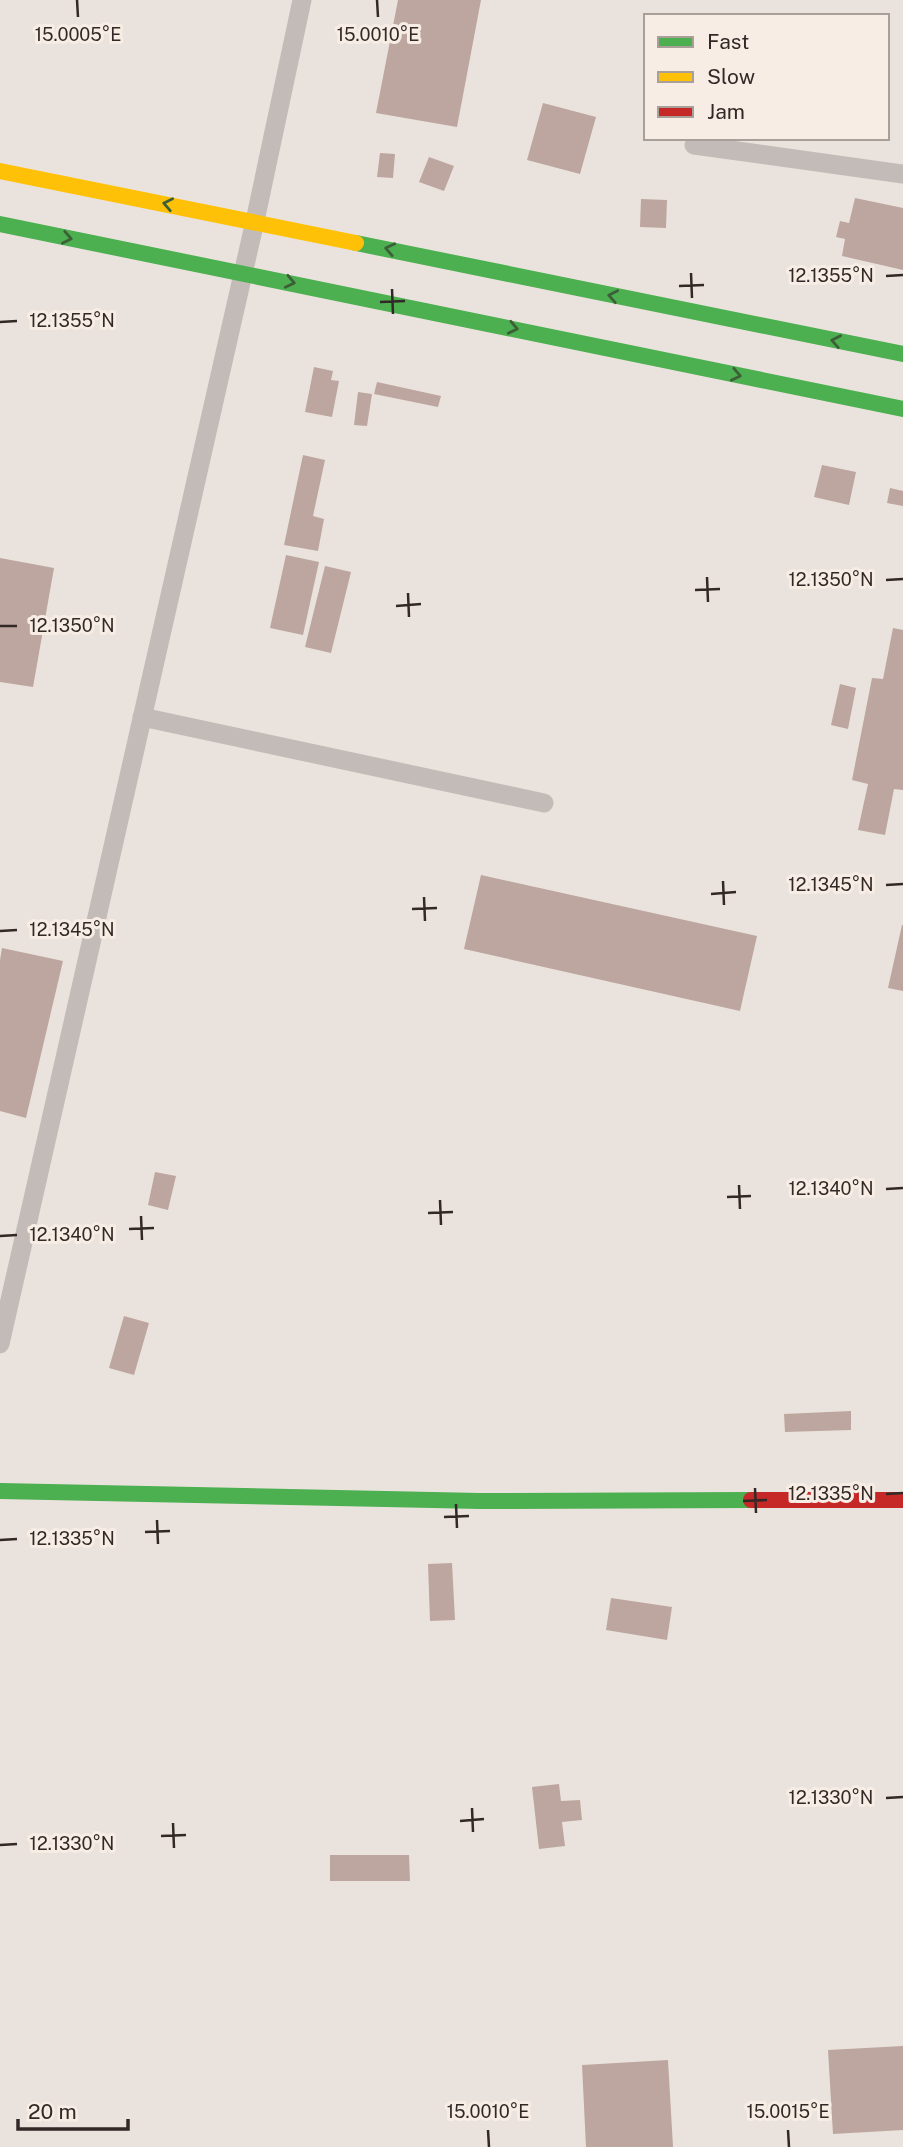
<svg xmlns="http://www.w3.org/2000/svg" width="903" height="2147" font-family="'Public Sans',sans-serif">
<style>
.building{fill:#bda69f}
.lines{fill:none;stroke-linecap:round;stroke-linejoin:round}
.lane{stroke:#c2bbb7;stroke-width:19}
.fast{stroke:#4caf50;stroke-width:16}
.slow{stroke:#ffc107;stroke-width:16}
.jam{stroke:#c62828;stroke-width:16}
.oneway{stroke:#3c5f37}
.ticks{fill:none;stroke:#322926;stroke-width:2.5}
.ticks-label{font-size:18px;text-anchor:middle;fill:#322926;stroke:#f7ede4;stroke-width:6;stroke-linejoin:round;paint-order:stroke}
</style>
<rect width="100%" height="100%" fill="#eae3dd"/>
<path class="building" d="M398,0H481L457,127L376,113Z
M543,103L596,117L580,174L527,160Z
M380,153L395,154L393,178L377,177Z
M429,157L454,166L444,191L419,182Z
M855,198L903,208V270L842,256L845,239L836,237L840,221L849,223Z
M641,199L667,200L666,228L640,227Z
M314,367L333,371L331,380L339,381L332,417L305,412Z
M377,382L441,396L438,407L374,394Z
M358,392L372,394L367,426L354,425Z
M303,455L325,460L313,516L324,519L318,551L284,545Z
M822,465L856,472L849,505L814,497Z
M890,488L903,491V506L887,503Z
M286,555L319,562L303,635L270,628Z
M0,558L54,568L33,687L0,682Z
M325,566L351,572L331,653L305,647Z
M893,628L903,630V790L894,789L885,835L858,830L868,784L852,780L872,678L883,679Z
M840,684L856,688L848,729L831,725Z
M481,875L757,936L740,1011L464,949Z
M902,925H903V991L888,988Z
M2,948L63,961L26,1118L0,1111V960Z
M155,1172L176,1176L168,1210L148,1205Z
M124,1316L149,1323L134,1375L109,1368Z
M851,1411V1430L785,1432L784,1414Z
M452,1563L455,1620L430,1621L428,1564Z
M611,1598L672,1607L667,1640L606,1630Z
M559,1784L561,1801L580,1800L582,1820L562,1822L565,1846L539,1849L532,1787Z
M330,1855H409L410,1881H330Z
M903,2046V2130L833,2134L828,2050Z
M668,2060L673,2147H586L582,2065Z"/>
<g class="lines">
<path class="lane" d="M694,145L903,174
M142,717L544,803
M0,1344L255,221L302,0"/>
<path class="fast" d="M0,224L903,409
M356,243L903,354
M0,1491L480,1501L751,1500"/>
<path class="slow" d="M0,171L356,243"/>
<path class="jam" d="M751,1500H903"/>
</g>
<defs><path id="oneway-chevron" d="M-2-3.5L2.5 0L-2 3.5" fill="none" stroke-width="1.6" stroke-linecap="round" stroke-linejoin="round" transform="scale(1.75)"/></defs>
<g class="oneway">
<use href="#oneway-chevron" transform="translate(168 204) rotate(-169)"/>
<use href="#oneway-chevron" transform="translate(67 238) rotate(11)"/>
<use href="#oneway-chevron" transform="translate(390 249) rotate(-168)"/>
<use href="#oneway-chevron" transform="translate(290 282) rotate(12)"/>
<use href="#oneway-chevron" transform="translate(613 296) rotate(-169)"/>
<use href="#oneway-chevron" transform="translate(513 328) rotate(12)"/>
<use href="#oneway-chevron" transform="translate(836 341) rotate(-169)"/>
<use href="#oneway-chevron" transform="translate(736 375) rotate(12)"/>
</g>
<path class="ticks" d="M77,0L78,17M377,0L378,17M691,273L692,298M886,276L903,275M679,286L704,285M392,289L393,314M380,302L405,301M0,322L17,321M707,577L708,602M886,580L903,579M695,590L720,589M408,593L409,617M396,606L421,604M0,626H17M723,881L724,905M886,885L903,884M711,894L736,892M424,897L425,921M412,909L437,908M0,931L17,930M739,1185L740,1209M886,1189L903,1188M727,1197L751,1196M440,1200L441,1225M428,1213L453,1212M141,1216L142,1240M129,1229L154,1228M0,1236L17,1235M755,1488L756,1513M886,1494L903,1493M743,1501L767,1500M456,1504L457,1528M444,1517L469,1516M157,1520L158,1544M145,1532L170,1531M0,1540L17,1539M886,1798L903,1797M472,1808L473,1832M460,1821L484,1819M173,1823L174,1848M161,1836L186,1835M0,1845L17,1844M488,2130L489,2147M788,2130L789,2147"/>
<g class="ticks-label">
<text x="78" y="41">15.0005°E</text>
<text x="378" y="41">15.0010°E</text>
<text x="831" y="282">12.1355°N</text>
<text x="72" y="327">12.1355°N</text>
<text x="831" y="586">12.1350°N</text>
<text x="72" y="632">12.1350°N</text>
<text x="831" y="891">12.1345°N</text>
<text x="72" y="936">12.1345°N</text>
<text x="831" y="1195">12.1340°N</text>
<text x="72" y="1241">12.1340°N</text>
<text x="831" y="1500">12.1335°N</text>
<text x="72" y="1545">12.1335°N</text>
<text x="831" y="1804">12.1330°N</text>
<text x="72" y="1850">12.1330°N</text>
<text x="488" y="2118">15.0010°E</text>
<text x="788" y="2118">15.0015°E</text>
</g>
<rect x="644" y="14" width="245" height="126" fill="#f7ede4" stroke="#a89f98" stroke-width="2"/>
<rect x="658" y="37" width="35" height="10" fill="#4caf50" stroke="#a89f98" stroke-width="2"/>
<text x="707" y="49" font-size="21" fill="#322926">Fast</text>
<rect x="658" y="72" width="35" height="10" fill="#ffc107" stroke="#a89f98" stroke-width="2"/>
<text x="707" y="84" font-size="21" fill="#322926">Slow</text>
<rect x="658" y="107" width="35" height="10" fill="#c62828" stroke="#a89f98" stroke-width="2"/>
<text x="707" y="119" font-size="21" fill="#322926">Jam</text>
<path d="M18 2119v10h110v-10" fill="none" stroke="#322926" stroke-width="3.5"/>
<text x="28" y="2119" font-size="21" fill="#322926" stroke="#f7ede4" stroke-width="5" paint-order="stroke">20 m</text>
</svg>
